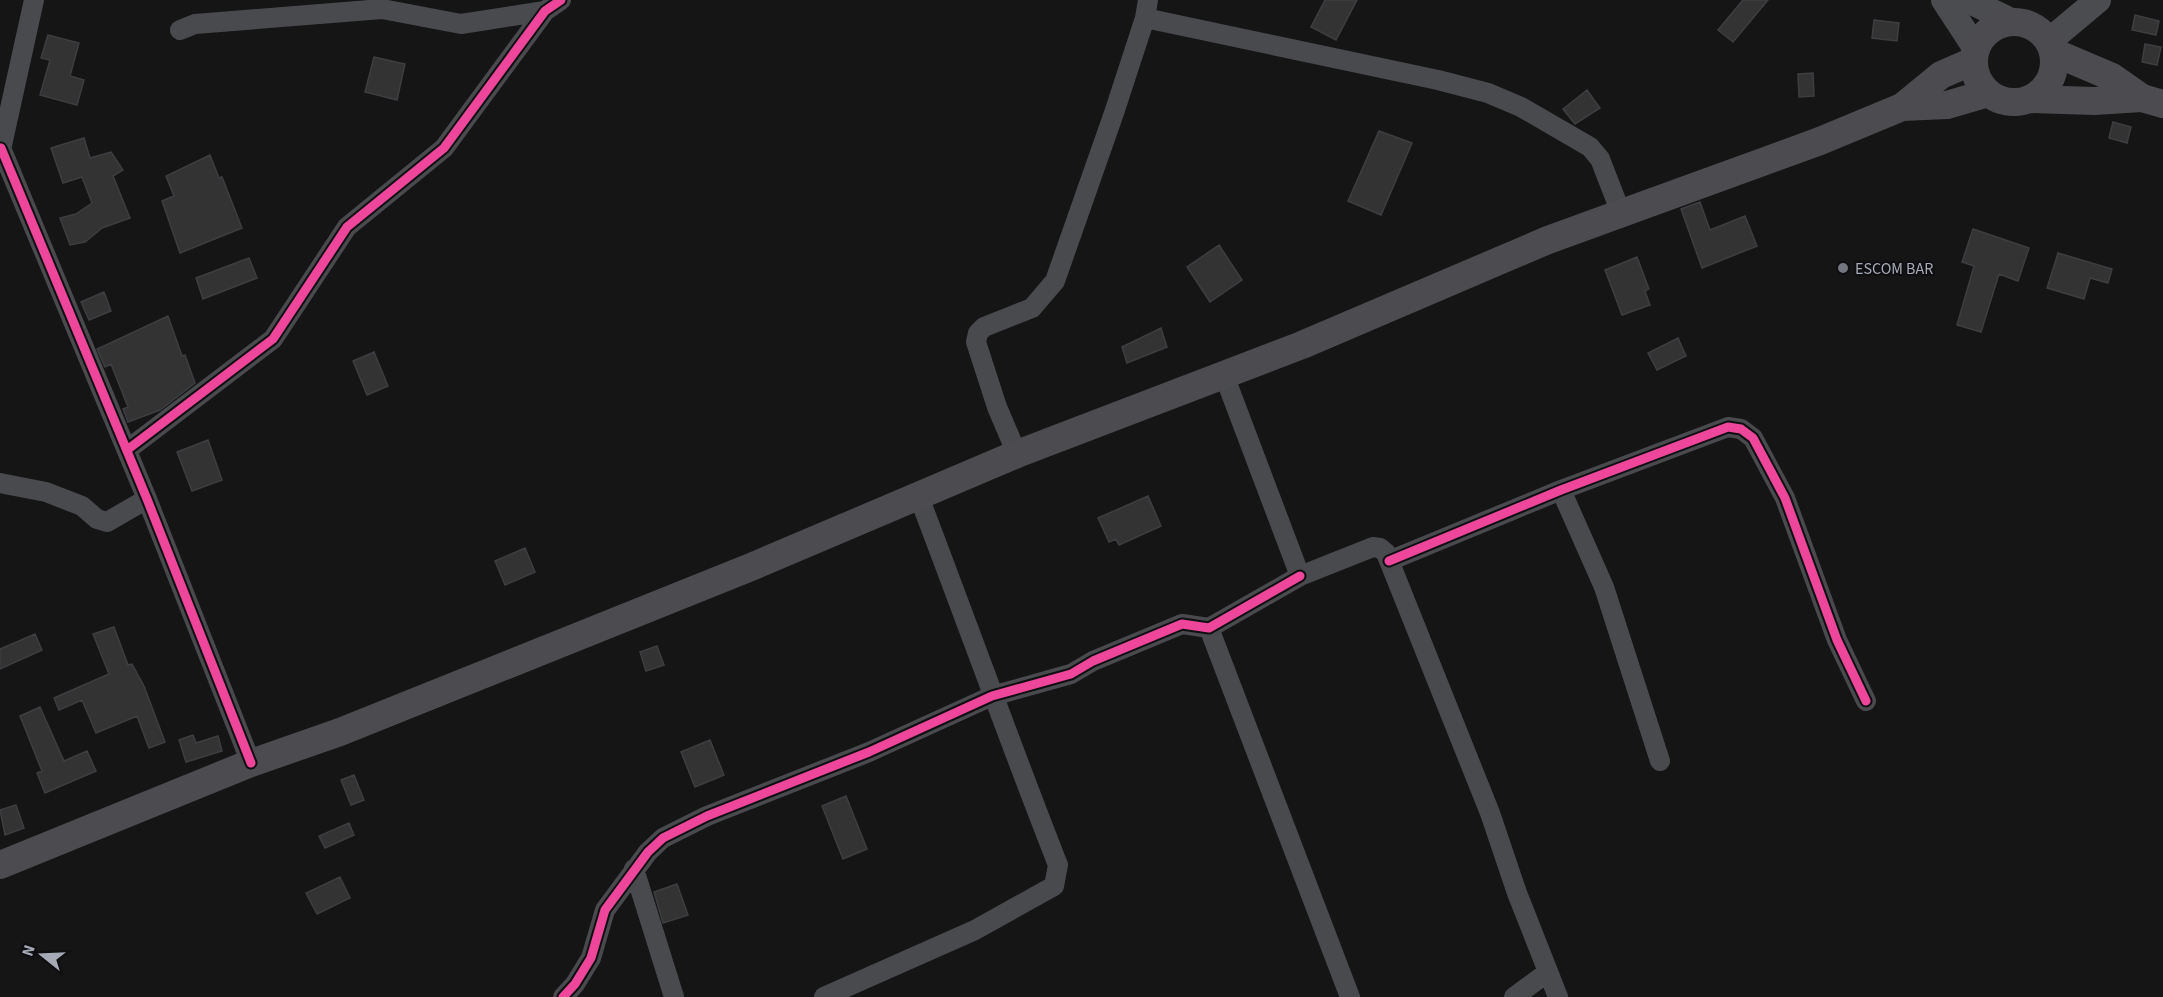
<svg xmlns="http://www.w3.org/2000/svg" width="2163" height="997" font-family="'Source Sans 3',sans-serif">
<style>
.building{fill:#333334;stroke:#3d3e41;stroke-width:1.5}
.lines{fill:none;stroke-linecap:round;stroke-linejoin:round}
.minor{stroke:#494a4e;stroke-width:20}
.major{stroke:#4b4c50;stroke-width:26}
.highway{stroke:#4c4c50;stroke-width:28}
.cycleway-casing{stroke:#0f0f11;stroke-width:13}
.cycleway{stroke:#ed469a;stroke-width:9}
.poi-dot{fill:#73767e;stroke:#0f0f11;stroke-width:2}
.labels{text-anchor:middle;stroke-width:4.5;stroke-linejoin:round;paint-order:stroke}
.poi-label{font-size:16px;fill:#a6aab7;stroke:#0f0f11;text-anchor:start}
</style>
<rect width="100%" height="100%" fill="#151515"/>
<path class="building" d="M1325,0H1357L1336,40L1311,27Z
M1743,0H1768L1733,42L1718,30Z
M2135,15L2159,21L2156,35L2132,30Z
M1874,20L1899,23L1897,41L1872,38Z
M48,35L79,43L70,76L84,80L77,105L40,95L50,60L41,58Z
M2145,44L2161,47L2157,65L2142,62Z
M374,57L405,64L397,100L365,92Z
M1813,73L1814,96L1799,97L1798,74Z
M1587,90L1600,108L1575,124L1563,109Z
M2113,122L2131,127L2127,143L2109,138Z
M1379,131L1412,143L1381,215L1348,201Z
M84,138L90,158L111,152L123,170L113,176L130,218L102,228L85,242L70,245L60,218L76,214L92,203L82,177L63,183L51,148Z
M210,155L219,178L222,177L242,228L180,253L162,201L174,196L166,176Z
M1700,202L1710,230L1745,216L1757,246L1702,268L1681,209Z
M1973,229L2029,248L2018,281L1999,274L1981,332L1957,325L1974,266L1962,262Z
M1219,245L1242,280L1210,302L1187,267Z
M2058,253L2112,269L2108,283L2090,278L2084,299L2047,288Z
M1637,257L1649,289L1645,291L1650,305L1622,315L1605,270Z
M249,258L257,278L203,299L196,278Z
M104,292L111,311L89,320L81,302Z
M168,316L182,356L185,355L195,383L160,410L128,422L123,409L128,407L111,364L105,367L97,349Z
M1161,328L1167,347L1127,363L1122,347Z
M1678,338L1686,356L1657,370L1648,353Z
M374,352L388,386L367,395L353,361Z
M208,440L222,480L192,491L177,452Z
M1148,496L1161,526L1119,545L1116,539L1109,542L1098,518Z
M525,548L535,572L505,585L495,561Z
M114,627L128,665L132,664L144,686L165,742L149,748L137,716L96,733L82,700L59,710L54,698L109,674L93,634Z
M35,634L42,650L0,669V649Z
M657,646L664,665L646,671L640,652Z
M40,707L64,761L87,751L96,771L45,793L37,773L42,771L20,716Z
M193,735L196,743L218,736L222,751L186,762L179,740Z
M710,740L724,775L695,787L681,752Z
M354,775L364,800L351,805L341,780Z
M846,796L867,849L843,859L822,806Z
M16,805L24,828L5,835L0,810Z
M349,823L354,835L325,848L319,836Z
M340,877L350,898L317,914L306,893Z
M677,884L688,915L663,923L654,892Z"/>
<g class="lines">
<path class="minor" d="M1145,18L1438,80L1488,93L1521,107L1590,147L1600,159L1621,213
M180,30L195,24L382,9L461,24L545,11
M1,148L147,499L251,763
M0,154L34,0
M1224,375L1300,576L1373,547L1380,548L1386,553L1490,813L1517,893L1558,997
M127,450L273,339L347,227L444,148L545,11L561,0
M1017,454L997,407L976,342L978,333L984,327L1032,308L1055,281L1114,113L1145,18L1148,0
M0,483L46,492L82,506L97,519L107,522L147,499
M1561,490L1604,587L1660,761
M1389,561L1561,490L1728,427L1741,429L1753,438L1785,498L1837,640L1866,701
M1209,628L1350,997
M634,869L674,997
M563,997L575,984L591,958L605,910L648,852L663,838L707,816L869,752L992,696L1071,674L1093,661L1182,624L1209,628L1300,576
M824,997L975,930L1054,886L1058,865C1010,743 966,620 919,497
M1514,997L1548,972"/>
<path class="major" d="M1944,0L1976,49
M1968,0L2011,21
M2049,41L2098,0"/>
<path class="highway" d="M1974 62a40 40 0 1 1 80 0a40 40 0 1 1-80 0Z
M2053,52L2112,77L2142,98L2163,104
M2030,99L2094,101L2142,98
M1902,107L1947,105L1988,93
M0,865L251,763L340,732L751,567L1017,454L1302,345L1548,240L1820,141L1902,107L1941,75L1973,61"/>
<defs>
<path id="cycleway" d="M1,148L147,499L251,763
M127,450L273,339L347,227L444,148L545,11L561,0
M1389,561L1561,490L1728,427L1741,429L1753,438L1785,498L1837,640L1866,701
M563,997L575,984L591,958L605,910L648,852L663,838L707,816L869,752L992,696L1071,674L1093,661L1182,624L1209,628L1300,576"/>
</defs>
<use href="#cycleway" class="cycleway-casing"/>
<use href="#cycleway" class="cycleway"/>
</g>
<circle class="poi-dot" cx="1843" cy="268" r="6"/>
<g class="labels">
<g class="poi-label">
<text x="1855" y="274">ESCOM BAR</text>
</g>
</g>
<g transform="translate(42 955) rotate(288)" stroke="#0f0f11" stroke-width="4.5" paint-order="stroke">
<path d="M0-4.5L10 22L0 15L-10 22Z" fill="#a6aab7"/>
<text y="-9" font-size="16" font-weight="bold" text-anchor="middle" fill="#a6aab7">N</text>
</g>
</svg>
